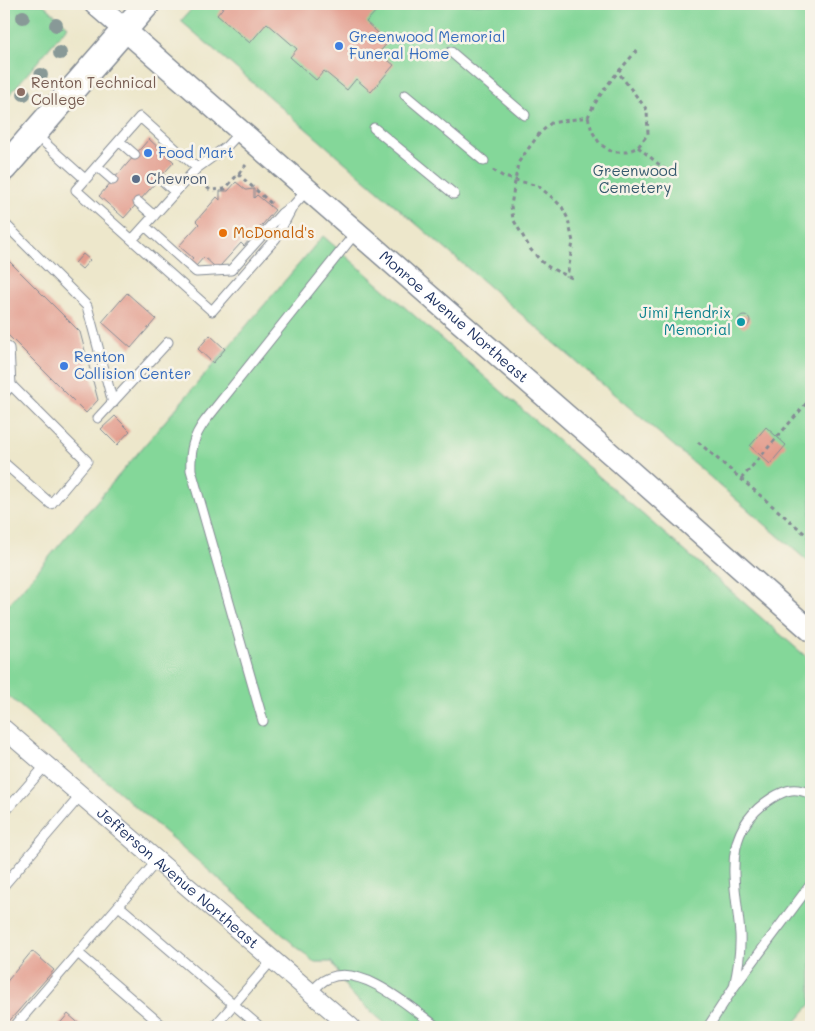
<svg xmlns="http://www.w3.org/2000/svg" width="815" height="1031" font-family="Mali,sans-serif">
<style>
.green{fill:#84d799;stroke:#50837c}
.building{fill:#e39d8e}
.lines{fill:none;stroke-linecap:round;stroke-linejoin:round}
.service-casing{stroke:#848b94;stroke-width:11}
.minor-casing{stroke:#848b94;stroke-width:20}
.tertiary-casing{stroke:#848b94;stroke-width:24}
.secondary-casing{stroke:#848b94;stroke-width:28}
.path{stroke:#848b94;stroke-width:3;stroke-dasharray:4 4;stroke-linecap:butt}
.service{stroke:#fff;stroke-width:9}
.minor{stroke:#fff;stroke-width:18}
.tertiary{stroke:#fff;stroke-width:21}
.secondary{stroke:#fff;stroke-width:25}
.tree{fill:#889997}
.shop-dot{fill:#3f7fe0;stroke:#f7f3e8;stroke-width:2}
.education-dot{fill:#8d6e63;stroke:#f7f3e8;stroke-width:2}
.service-dot{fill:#5c6f8a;stroke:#f7f3e8;stroke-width:2}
.food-dot{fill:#e8710a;stroke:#f7f3e8;stroke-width:2}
.culture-dot{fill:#0f9aa8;stroke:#f7f3e8;stroke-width:2}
.labels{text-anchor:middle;stroke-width:5;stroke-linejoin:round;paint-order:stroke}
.shop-label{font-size:15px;fill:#366cbe;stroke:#f7f3e8;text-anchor:start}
.education-label{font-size:15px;fill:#785e54;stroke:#f7f3e8;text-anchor:start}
.park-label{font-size:15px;fill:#35596d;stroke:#f7f3e8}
.service-label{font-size:15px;fill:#4e5e75;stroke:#f7f3e8;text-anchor:start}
.food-label{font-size:15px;fill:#c56008;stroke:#f7f3e8;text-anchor:start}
.culture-label{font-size:15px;fill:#0d838f;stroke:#f7f3e8;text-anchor:end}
.street-label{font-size:15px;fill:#1b2f5e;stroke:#f7f3e8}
</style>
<rect width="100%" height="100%" fill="#f7f3e8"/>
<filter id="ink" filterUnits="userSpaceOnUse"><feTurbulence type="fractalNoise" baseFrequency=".02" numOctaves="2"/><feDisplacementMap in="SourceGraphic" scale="10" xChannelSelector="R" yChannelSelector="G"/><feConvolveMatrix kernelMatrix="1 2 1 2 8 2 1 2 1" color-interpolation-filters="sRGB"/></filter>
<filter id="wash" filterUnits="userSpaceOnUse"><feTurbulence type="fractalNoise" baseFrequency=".0096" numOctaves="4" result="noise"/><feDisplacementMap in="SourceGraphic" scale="20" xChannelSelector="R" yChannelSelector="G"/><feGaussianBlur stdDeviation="1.12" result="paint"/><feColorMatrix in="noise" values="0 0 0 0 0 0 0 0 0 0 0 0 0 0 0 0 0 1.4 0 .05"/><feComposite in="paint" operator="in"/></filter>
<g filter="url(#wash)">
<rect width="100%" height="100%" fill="#ede7cb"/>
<path class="green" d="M4,4H43L68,26L4,101Z
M196,4H811V564L181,21Z
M323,236L811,661V1004L791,1027H389L349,992L332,962H314L4,692V610Z"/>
<g id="blocks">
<path class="building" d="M226,4H374L379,8L366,22L388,42L379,53L394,65L371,92L356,79L347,90L324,71L316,80L290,57L297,49L267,23L250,43L217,15Z
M149,139L174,162L124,218L99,196Z
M236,182L246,190L254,189V198L257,195L275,210L244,246L241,243L220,266H214L204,257L196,266L190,261L193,258L179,246L199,224L196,221L217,197L220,200V191H228Z
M83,254L90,260L82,269L75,263Z
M9,261L80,332L98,400L86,413L4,331V266Z
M127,293L156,319L131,348L102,322Z
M738 321a6 6 0 1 1 12 0a6 6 0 1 1-12 0Z
M210,335L225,349L213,363L198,349Z
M115,416L130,431L117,445L101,429Z
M766,427L786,445L770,464L750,446Z
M32,951L54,970L4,1027V985Z
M68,1014L83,1027H57Z"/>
</g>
</g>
<g filter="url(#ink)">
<use href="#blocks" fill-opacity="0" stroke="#848b94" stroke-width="1"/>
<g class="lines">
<defs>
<path id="service" d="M451,52L525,115
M405,95L484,161
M374,128L454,194
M36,135L85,179
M119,141L135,155
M97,166L113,180
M197,168L140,117L76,190L212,311L276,238L293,206L308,189
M160,178L175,192
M138,202L154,216
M4,223L87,306L113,403
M145,226L196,272L231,270L282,213L292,206
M132,240L197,168L226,147L241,131
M4,344L9,348L11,385L87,461L51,504L4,463
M4,394L11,385
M98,418L168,342
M263,721L191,470C190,451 193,437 205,421L357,231
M4,813L46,765
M4,885L81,795
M119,906L260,1027
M78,953L164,1027
M734,987C738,969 741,952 740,934C736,882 718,832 772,798C787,789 795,787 811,794
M311,993C316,987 321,981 329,978C363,964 411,1008 437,1027
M14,1027L157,861
M214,1027L272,960
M708,1027L734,987L811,884"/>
<g id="minor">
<path id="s1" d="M4,729L351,1027"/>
</g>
<g id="tertiary">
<path id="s2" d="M95,4L620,462L811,631"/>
</g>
<path id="secondary" d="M4,168L147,4"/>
</defs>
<use href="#service" class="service-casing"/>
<use href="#minor" class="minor-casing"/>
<use href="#tertiary" class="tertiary-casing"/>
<use href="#secondary" class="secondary-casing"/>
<path class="path" d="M588,117L592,131L600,144L612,152H627L638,147L648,134L647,110L618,72
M638,147L673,176
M493,170L504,177L538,186L554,199L562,207L568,219L573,242L567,277
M238,174L273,205
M201,182L210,190L225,189L246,165
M572,278L550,268L542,262L531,250L513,219L511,206L518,163L539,134L551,123L588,117C600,90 620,70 639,48
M698,442L811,539
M741,479L811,398"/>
<use href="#service" class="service"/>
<use href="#minor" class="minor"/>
<use href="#tertiary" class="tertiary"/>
<use href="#secondary" class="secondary"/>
</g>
<g class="tree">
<circle cx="23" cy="17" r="7"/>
<circle cx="56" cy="25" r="7"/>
<circle cx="60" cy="53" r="7"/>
<circle cx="41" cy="75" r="7"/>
<circle cx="24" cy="94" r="7"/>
</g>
</g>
<g class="shop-dot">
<circle cx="339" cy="46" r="5"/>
<circle cx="148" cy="153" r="5"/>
<circle cx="64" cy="366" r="5"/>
</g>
<circle class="education-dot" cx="21" cy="92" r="5"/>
<circle class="service-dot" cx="136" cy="179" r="5"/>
<circle class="food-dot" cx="223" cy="233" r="5"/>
<circle class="culture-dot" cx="741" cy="322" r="5"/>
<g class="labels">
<g class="shop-label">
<text x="349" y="42">Greenwood Memorial<tspan x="349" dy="17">Funeral Home</tspan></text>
<text x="158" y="158">Food Mart</text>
<text x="74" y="362">Renton<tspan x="74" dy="17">Collision Center</tspan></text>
</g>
<g class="education-label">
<text x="31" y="88">Renton Technical<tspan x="31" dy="17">College</tspan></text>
</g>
<g class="park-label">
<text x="635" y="176">Greenwood<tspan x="635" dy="17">Cemetery</tspan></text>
</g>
<g class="service-label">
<text x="146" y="184">Chevron</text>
</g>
<g class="food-label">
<text x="233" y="238">McDonald's</text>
</g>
<g class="culture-label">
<text x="731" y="318">Jimi Hendrix<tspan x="731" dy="17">Memorial</tspan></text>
</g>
<g class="street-label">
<text dy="5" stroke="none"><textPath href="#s2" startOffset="476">Monroe Avenue Northeast</textPath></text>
<text dy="5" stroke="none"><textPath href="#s1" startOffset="229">Jefferson Avenue Northeast</textPath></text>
</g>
</g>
<rect width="815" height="1031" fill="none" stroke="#f7f3e8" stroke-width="20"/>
</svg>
